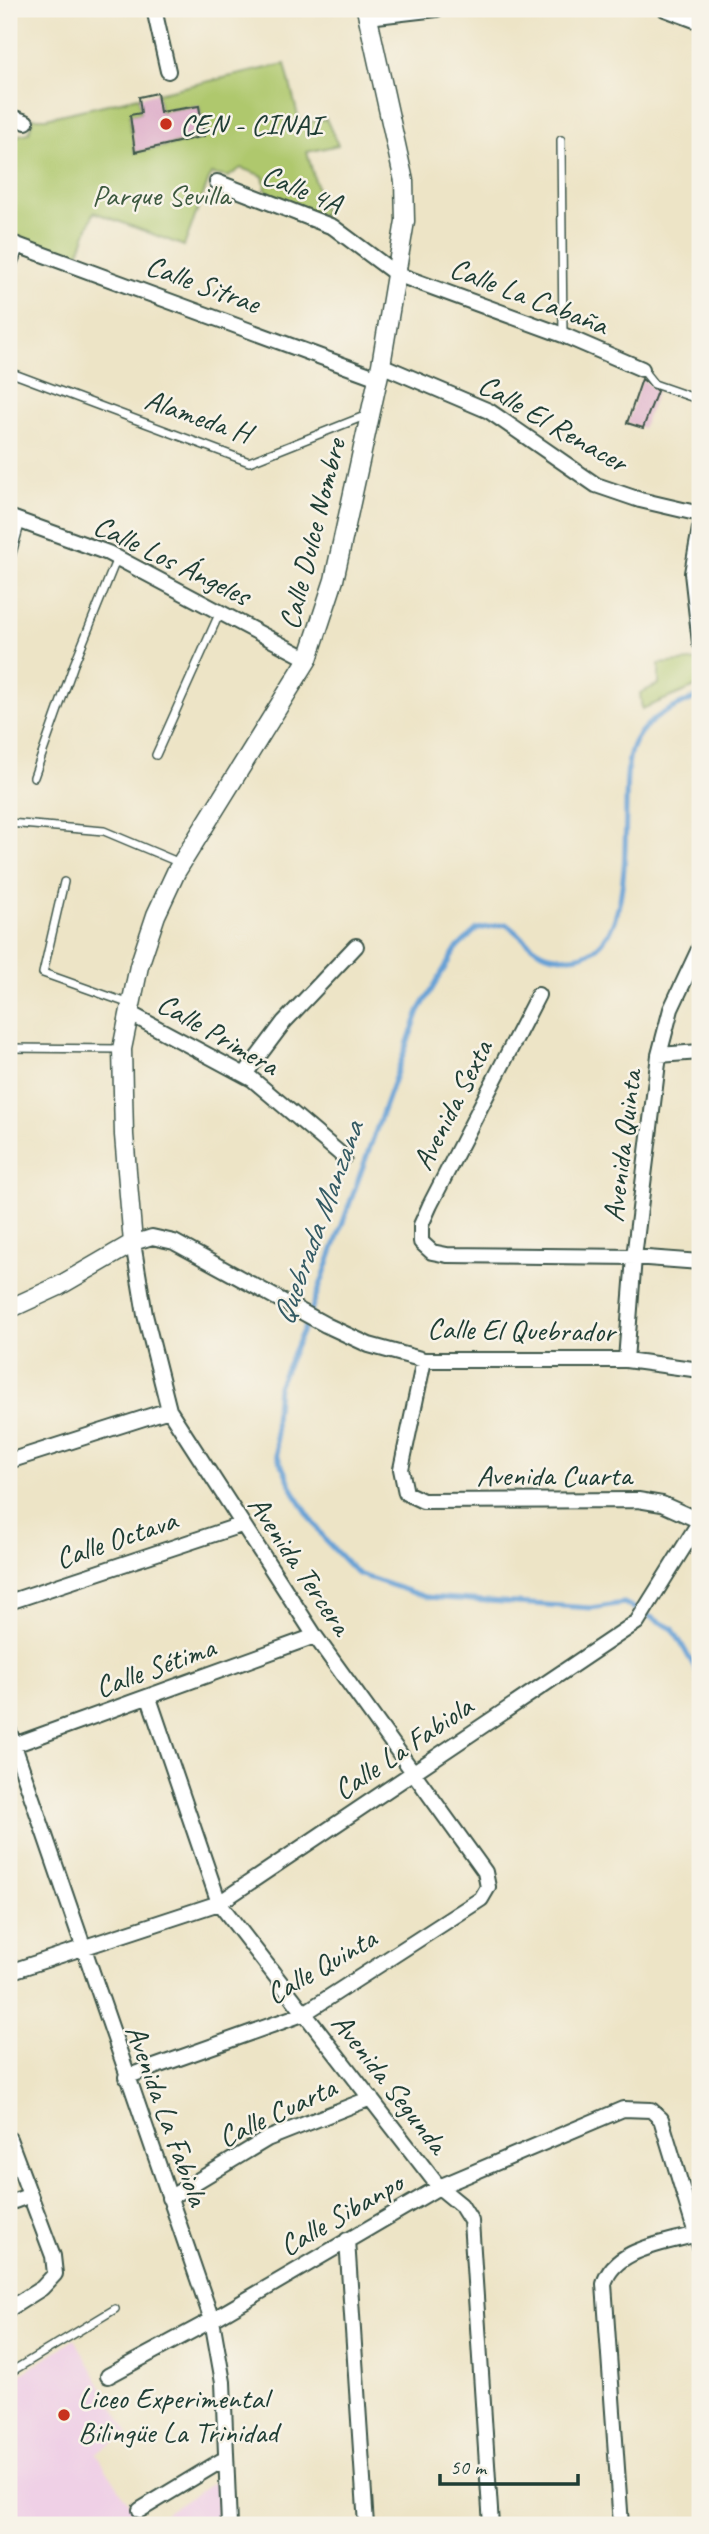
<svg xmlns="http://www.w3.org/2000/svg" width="709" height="2534" font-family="Caveat,sans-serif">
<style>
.built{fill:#efd0e6}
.green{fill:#afc86d;stroke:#678250;stroke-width:2}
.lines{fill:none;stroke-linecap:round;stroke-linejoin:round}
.stream{stroke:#65a0d5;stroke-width:5}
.building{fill:#e0b4cc}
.service-casing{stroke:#3e564a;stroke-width:10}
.minor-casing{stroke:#3e564a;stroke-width:18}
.tertiary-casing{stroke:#3e564a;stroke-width:21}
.service{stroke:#fff;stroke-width:7}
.minor{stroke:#fff;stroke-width:14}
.tertiary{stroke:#fff;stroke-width:18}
.poi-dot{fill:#c8321e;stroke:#f7f3e8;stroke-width:2.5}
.labels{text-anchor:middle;stroke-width:5;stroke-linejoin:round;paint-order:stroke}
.poi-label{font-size:30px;fill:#1f3d34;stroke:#f7f3e8;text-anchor:start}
.street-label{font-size:30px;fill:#1f3d34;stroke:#f7f3e8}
.park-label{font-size:30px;fill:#3c593f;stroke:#f7f3e8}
.water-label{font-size:32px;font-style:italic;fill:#345b64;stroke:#f7f3e8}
</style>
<rect width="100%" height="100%" fill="#f7f3e8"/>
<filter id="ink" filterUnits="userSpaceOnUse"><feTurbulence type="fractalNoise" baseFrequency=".0143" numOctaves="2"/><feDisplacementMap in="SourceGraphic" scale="14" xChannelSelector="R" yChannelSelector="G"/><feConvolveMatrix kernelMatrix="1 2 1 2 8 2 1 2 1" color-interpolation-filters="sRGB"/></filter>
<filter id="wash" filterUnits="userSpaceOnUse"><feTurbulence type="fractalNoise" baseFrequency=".00686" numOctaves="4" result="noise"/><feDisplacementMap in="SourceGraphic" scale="28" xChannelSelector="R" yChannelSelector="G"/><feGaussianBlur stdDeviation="1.57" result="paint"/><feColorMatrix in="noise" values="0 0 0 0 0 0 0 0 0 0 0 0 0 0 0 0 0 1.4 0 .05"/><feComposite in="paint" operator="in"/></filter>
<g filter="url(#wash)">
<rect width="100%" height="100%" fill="#ede4c6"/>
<path class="built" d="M75,2339L129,2434L96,2453L143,2525H9V2382Z
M216,2481L219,2525H146Z"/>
<path class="green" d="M285,64L300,124L326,119L338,145L307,152L325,217L274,195L266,190L263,176L241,168L228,177L211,174L184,246L94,212L76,260L9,233V143L12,144L19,135L29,133L33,118H46L139,97L141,113L130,115L131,132H135L137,143L134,144L135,152L200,139L204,135L199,106L160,112L157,93Z
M700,660V685L642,709L640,693L659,684V664Z"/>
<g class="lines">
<path class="stream" d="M700,696C672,708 641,720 631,750C615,802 652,979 550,955C535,952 518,933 506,924L477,929L456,949L419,1011L308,1319L278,1386L275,1420L277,1455L296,1496L326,1541L358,1574L426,1597L591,1608L624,1603L673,1629L700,1677"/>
</g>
<g id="blocks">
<path class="building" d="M157,93L160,112L199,106L204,136L135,152L130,115L141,113L139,97Z
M642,379L657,391L643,428L627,423Z"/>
</g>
</g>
<g filter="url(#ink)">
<use href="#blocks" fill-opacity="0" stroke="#3e564a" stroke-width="2"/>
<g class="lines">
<defs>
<path id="service" d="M561,140L563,335
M642,369L654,384L700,400
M9,372L249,462L367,415
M9,564L21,521
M156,755L220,612
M34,777L73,667L117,558
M9,823L104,831L180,863
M64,882L43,973L130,1004
M9,1048L120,1049
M9,2373L115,2309"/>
<path id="minor" d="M154,9L168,71
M665,9L700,22
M368,17L437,9
M9,116L26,122
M217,182L333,227L396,274L563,335L642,369
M9,242L378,378
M9,264L17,245
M381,365L489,411L596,485L640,500L700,514
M9,517L108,553L308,659
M700,528L692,573L700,643
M538,995L430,1205L421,1225V1242L432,1252L447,1255L634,1257L700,1262
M129,1013L252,1079L344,1157
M659,1055L700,1052
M245,1074L284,1022L356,946
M424,1360L401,1469L406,1493L423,1501L638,1500L662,1504L700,1521
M626,1360L634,1257L659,1055L671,1009L700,947
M9,1461L169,1410
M9,1602L241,1525
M149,1698L219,1903L439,2187L461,2205L471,2221L491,2525
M9,1731L212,2320L223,2382L229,2525
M14,1745L315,1636
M9,1972L219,1903L637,1622L700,1521
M126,2077L303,2014L481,1899L488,1887L485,1872L315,1636L169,1410L145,1315L133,1243L152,1237L174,1242L326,1325L369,1345L424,1360H626L700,1370
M9,2139L53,2256L55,2274L42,2288L9,2309
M169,2198L267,2139L371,2098
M9,2203L28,2196
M347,2240L366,2525
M108,2376L212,2320L439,2187L623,2109L651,2110L661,2119L700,2247
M140,2510L226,2458
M621,2525L604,2284C614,2248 665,2244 696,2234"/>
<path id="tertiary" d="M9,1309L59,1286L133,1243L124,1135L122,1049L139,966L156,915L176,872L308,659L334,580L381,365L405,221L404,181L366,9"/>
</defs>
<use href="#service" class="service-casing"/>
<use href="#minor" class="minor-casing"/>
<use href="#tertiary" class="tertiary-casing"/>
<use href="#service" class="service"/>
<use href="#minor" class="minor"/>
<use href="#tertiary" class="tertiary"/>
</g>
</g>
<g class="poi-dot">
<circle cx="166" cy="124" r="7"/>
<circle cx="64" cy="2415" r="7"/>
</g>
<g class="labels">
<g class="poi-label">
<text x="180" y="134">CEN - CINAI</text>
<text x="78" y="2408">Liceo Experimental<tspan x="78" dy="34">Bilingüe La Trinidad</tspan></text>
</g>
<g class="street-label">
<text transform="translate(302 189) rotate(23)" y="10">Calle 4A</text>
<text transform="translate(203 284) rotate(20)" y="10">Calle Sitrae</text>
<text transform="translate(529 296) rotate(21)" y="10">Calle La Cabaña</text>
<text transform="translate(198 416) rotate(19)" y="10">Alameda H</text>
<text transform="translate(553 423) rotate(30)" y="10">Calle El Renacer</text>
<text transform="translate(312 534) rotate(-76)" y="10">Calle Dulce Nombre</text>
<text transform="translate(172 560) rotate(26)" y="10">Calle Los Ángeles</text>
<text transform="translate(218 1034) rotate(30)" y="10">Calle Primera</text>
<text transform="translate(452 1105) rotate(-63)" y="10">Avenida Sexta</text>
<text transform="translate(622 1146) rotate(-83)" y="10">Avenida Quinta</text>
<text transform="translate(521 1330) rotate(1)" y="10">Calle El Quebrador</text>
<text x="554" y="1485">Avenida Cuarta</text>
<text transform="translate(116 1539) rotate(-19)" y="10">Calle Octava</text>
<text transform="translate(300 1565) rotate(56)" y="10">Avenida Tercera</text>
<text transform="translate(155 1667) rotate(-20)" y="10">Calle Sétima</text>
<text transform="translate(403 1748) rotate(-34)" y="10">Calle La Fabiola</text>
<text transform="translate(321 1966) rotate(-30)" y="10">Calle Quinta</text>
<text transform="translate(390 2083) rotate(52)" y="10">Avenida Segunda</text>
<text transform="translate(277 2112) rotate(-25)" y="10">Calle Cuarta</text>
<text transform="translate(167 2115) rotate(70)" y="10">Avenida La Fabiola</text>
<text transform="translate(341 2214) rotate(-30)" y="10">Calle Sibanpo</text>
</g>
<g class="park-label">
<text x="161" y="205">Parque Sevilla</text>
</g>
<g class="water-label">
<text transform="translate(317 1223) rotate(-70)" y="11">Quebrada Manzana</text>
</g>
</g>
<rect width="709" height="2534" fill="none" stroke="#f7f3e8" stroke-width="35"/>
<path d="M440 2474v10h138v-10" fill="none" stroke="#1f3d34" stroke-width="3.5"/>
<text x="450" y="2474" font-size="21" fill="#1f3d34" stroke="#f7f3e8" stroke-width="5" paint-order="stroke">50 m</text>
</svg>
